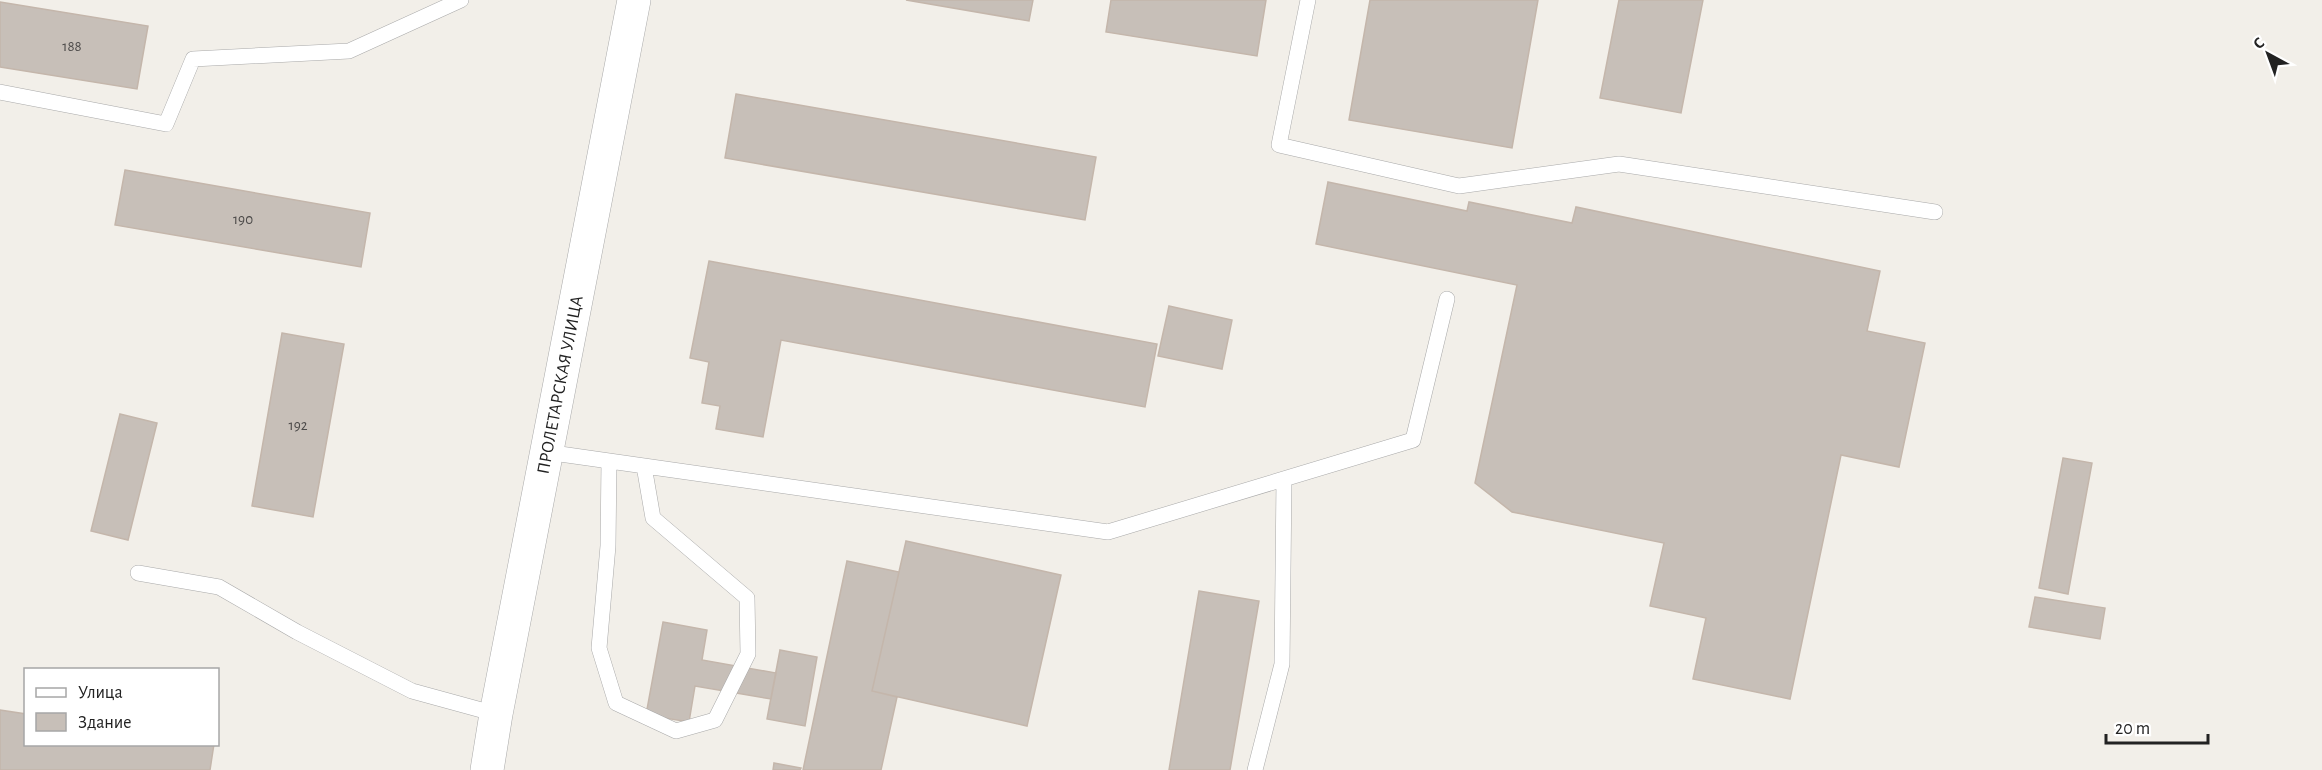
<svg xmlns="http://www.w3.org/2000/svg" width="2322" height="770" font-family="'Alegreya Sans',sans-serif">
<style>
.building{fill:#c7bfb8;stroke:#c4b6ab;stroke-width:1.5}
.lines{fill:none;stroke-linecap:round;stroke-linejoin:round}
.service-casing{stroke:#a9a9a9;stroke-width:16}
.tertiary-casing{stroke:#a9a9a9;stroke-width:34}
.service{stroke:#fff;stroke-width:15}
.tertiary{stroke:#fff;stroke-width:33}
.labels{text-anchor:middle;stroke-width:4.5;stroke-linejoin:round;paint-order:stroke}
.number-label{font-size:15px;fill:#4b4948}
.street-label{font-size:18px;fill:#222;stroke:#fff}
</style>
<rect width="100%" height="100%" fill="#f2efe9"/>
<path class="building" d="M906,0H1033L1029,21Z
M1111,0H1266L1257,56L1106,32Z
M1370,0H1538L1512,148L1349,120Z
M1619,0H1703L1681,113L1600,98Z
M0,2L148,26L137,89L0,67Z
M736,94L1096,157L1085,220L725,158Z
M125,170L370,213L361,267L115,225Z
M1328,182L1467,211L1469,202L1572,223L1576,207L1880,271L1867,331L1925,343L1899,467L1841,455L1790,699L1693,679L1706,618L1650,606L1664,543L1512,512L1475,483L1517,285L1316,244Z
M709,261L1157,344L1145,407L781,340L763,437L716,429L720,406L702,403L709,362L690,358Z
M1169,306L1232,320L1222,369L1158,356Z
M282,333L344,344L313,517L252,506Z
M120,414L157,423L128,540L91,531Z
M2063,458L2092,463L2068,594L2039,588Z
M906,541L1061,575L1027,726L872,691Z
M847,561L899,572L872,691L897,697L881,770H803Z
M1199,591L1259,601L1230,770H1169Z
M2035,597L2105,608L2100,639L2029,627Z
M663,622L707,630L702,660L776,673L771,699L695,686L689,722L646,715Z
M780,650L817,657L805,726L767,719Z
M0,710L26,714V744H214L210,770H0Z
M774,763L801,768L800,770H773Z"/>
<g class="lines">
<defs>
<path id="service" d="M1308,0L1279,145L1459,186L1619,164L1935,212
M0,92L166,124L193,59L349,51L461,0
M546,452L1108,532L1413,440L1447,299
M609,461L608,546L599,648L616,703L676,731L715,720L748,654L747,598L653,518L644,466
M138,573L219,587L297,632L412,691L496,714
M1255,770L1282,664L1284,479"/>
<g id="tertiary">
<path id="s1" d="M487,770L496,714L634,0"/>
</g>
</defs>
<use href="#service" class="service-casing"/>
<use href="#tertiary" class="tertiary-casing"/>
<use href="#service" class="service"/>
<use href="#tertiary" class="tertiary"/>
</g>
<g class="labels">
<g class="number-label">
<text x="72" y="51">188</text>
<text x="243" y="224">190</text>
<text x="298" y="430">192</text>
</g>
<g class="street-label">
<text dy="6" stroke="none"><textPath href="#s1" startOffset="392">ПРОЛЕТАРСКАЯ УЛИЦА</textPath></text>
</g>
</g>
<rect x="24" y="668" width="195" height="78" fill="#ffffff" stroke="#a7a7a7" stroke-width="1.5"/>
<rect x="36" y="688" width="30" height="9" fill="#ffffff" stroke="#a7a7a7" stroke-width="1.5"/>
<text x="78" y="698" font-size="18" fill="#222222">Улица</text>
<rect x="36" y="713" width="30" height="18" fill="#c7bfb8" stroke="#a7a7a7" stroke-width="1.5"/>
<text x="78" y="728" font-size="18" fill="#222222">Здание</text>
<g transform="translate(2268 54) rotate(319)" stroke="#ffffff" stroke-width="4.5" paint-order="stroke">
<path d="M0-4.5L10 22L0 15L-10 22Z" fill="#222222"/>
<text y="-9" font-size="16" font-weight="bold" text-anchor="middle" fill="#222222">С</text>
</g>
<path d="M2106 734v9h102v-9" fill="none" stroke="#222222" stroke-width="3"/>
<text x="2115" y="734" font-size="18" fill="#222222" stroke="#ffffff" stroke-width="4.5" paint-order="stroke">20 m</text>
</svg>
